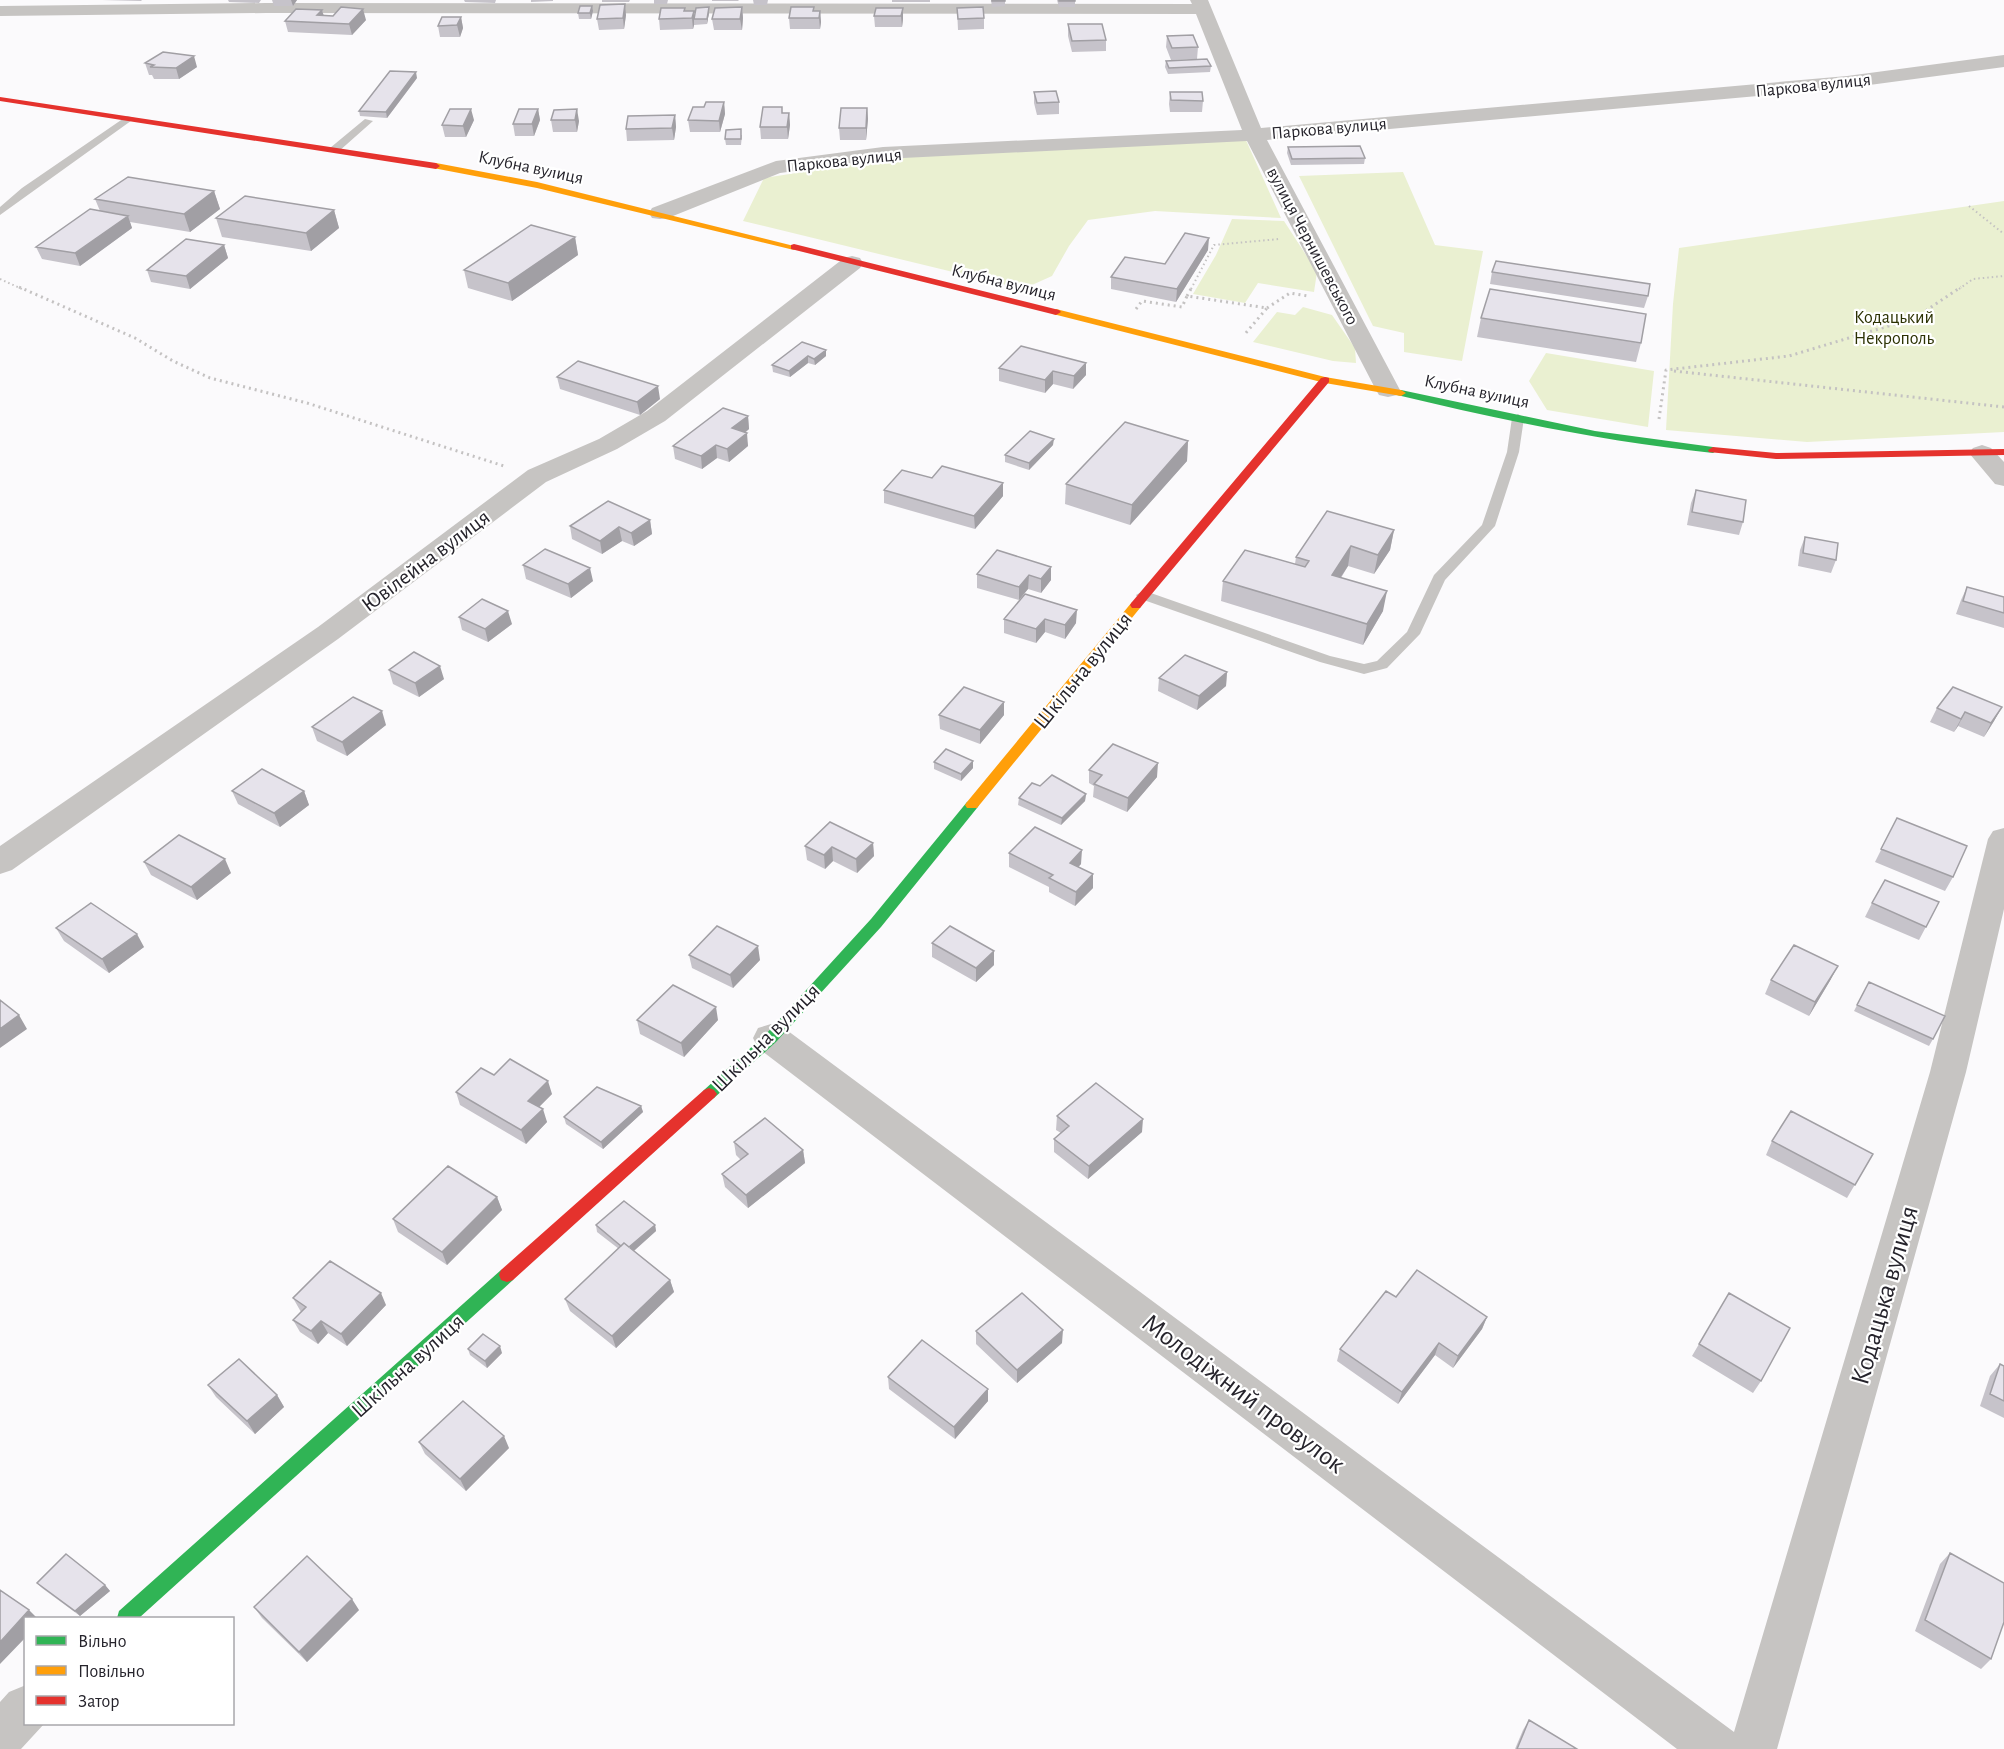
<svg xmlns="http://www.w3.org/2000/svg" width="2004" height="1749" font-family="'Alegreya Sans',sans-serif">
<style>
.green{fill:#eaf0d1}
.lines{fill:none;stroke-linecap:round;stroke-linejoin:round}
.path-far1{stroke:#c4c2c2;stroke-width:2;stroke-dasharray:1.5 3;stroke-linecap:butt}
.path{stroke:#c4c2c2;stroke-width:3;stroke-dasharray:2 4;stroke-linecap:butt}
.lane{fill:#c6c4c2;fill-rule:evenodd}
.street{fill:#c6c4c2;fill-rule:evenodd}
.fast{fill:#30b455;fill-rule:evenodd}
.slow{fill:#ff9f0a;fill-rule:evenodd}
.jam{fill:#e5322d;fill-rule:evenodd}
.wall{fill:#c6c3ca}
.shaded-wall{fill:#a19fa4}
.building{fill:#e6e3eb;stroke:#a19fa4;stroke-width:1.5}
.labels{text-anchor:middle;stroke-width:4.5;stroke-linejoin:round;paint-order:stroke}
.far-street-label{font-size:18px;fill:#26242c;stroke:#fff}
.far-park-label{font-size:18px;fill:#2b3102;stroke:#fff}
.street-label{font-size:22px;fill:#26242c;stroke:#fff}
.near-street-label{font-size:27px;fill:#26242c;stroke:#fff}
</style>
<rect width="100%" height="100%" fill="#fbfafc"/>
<path class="green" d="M1245,138L1281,218L1155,211L1088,220L1069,246L1052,276L1023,289L743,221L764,178L893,158Z
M1403,172L1435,245L1483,251L1462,361L1404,352V333L1373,326L1299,176Z
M2004,201V432L1807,442L1666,430L1673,304L1679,248Z
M1232,219L1284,221L1317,272L1314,292L1258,283L1245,303L1193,294L1216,255Z
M1303,307L1332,315L1355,348L1356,363L1333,361L1253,342L1277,312L1295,315Z
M1546,353L1654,371L1648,427L1547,410L1529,381Z"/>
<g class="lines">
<path class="path-far1" d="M1969,206L2004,234
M0,279L22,289
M1191,289L1214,245L1279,239
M1959,289L1973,279L2004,276"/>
<path class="path" d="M19,287L135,338L173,361L210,378L307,403L504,466
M1187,296L1192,287
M1267,308L1290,293L1308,296
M1136,309L1142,301L1182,307L1187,296L1267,308L1245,334
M1674,371L2004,407
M1659,419L1666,370L1789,356L1915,318L1961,287"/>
<path class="lane" d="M127,116L135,118L0,215V207L22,188Z
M365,119L373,121L338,152H330V148Z
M1518,414L1524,418L1519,452L1495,526L1445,580L1420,634L1387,668L1364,674L1320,662L1138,598L1136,595L1143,591L1148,592L1330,656L1364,664L1377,661L1407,632L1434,575L1482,525L1507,452L1512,418Z"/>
<path class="street" d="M1190,0H1208L1261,128L1847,76L2004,55V67L1847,88L1267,140L1400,390L1397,395L1388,397L1379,395L1376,390L1247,141L883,159L780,173L668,218L660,219L652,218L649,213L652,208L776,161L883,147L1242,130L1196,14L266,13L0,16V6L266,3L1192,4Z
M852,256L860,258L863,263L860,268L665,421L617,449L546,482L338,639L12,870L0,874V846L318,627L528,470L599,439L647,411L844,258Z
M1982,445L1991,448L2004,462V486L1995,484L1969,453L1973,448Z
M2004,828V909L1966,1072L1777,1749H1677L758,1048L753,1038L758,1028L771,1024L784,1028L1734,1732L1930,1072L1988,839L1993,831Z
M26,1685V1724H44L21,1749H0V1702L9,1692Z"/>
<path class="fast" d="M1401,390L1595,431L1713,447L1718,450L1713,453C1607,442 1501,420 1397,395V391Z
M972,800L977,802L979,805L977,808L881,927L776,1042L714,1098L709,1100L704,1098L701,1094L704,1090L766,1034L871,919L967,802Z
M507,1268L513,1270L515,1275L513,1280L139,1618H117L119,1611L501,1270Z"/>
<path class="slow" d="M436,163L537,182L798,247L794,250L537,188L433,168V164Z
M1056,309L1325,377L1401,390L1406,393L1401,396L1325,383L1053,314L1051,312Z
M1136,601L1142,605L1140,608L977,808H967L965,805L967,802L1132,602Z"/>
<path class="jam" d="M0,97L436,163L440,166L436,169L0,101Z
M794,244L1059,310L1061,312L1056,315L791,249V245Z
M1325,377L1329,378V382L1140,608H1132L1130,605L1132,602L1321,378Z
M1713,447L1776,453L2004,449V455L1776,459L1709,452L1708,450Z
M709,1088L714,1090L717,1094L714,1098L513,1280L507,1282L501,1280L499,1275L501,1270L704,1090Z"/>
</g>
<path class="wall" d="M102,0H142L141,1Z
M228,0H261L259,3L229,2Z
M272,0H297L293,6H274Z
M464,0H496L495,3L465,2Z
M531,0H553V1L531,2Z
M602,0H630L629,2H602Z
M654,0H668L667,4H654Z
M712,0H739L738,1H712Z
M753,0H768L767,5H754Z
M892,0H930V2H892Z
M991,0H1005V6L992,7Z
M1057,0H1081H1075V7H1059Z
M742,7L743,18L742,30H714L712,19Z
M903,8V19L902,27H875L874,16Z
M957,8L984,18V29L958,30Z
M322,10L324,16L366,20L352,35L288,32L285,21Z
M593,11L591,19H579L578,13Z
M685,11L694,16L709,13L707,24L694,25L693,29L660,30L659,19Z
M814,11H820L821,22L820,29H790L789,18Z
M626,15L624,29L599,30L597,19Z
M461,17L463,28L460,37H440L438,26Z
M1068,24L1106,40V51L1072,52L1068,36Z
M1167,36L1198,47L1197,59L1171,60L1166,47Z
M1166,61L1211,66L1210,72L1168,74L1165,67Z
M145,63L197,67L179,79H154L152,75H149Z
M417,78L387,118L360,116L359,111Z
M1034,92L1059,102V114L1037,115L1034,103Z
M1170,92L1203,101L1202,112H1170L1169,104Z
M724,102L725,114L720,132H690L688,120Z
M867,108L868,119L866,140H840L839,128Z
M538,109L540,120L534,136H515L513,124Z
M554,110L579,121L577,132H553L551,120Z
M783,113H789L790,125L788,139H761L760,127Z
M675,115L676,127L674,140L627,141L626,129Z
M474,120L466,137H445L442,125Z
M742,135L741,145H726L725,139Z
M1288,147L1365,158L1364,164L1291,165L1287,153Z
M214,191L220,209L190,232L130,222L132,228L80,266L42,259L36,247L100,211L95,199Z
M334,210L339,228L311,251L222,237L216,218Z
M575,237L578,255L512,301L468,288L464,270Z
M224,245L228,258L190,289L151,282L147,270Z
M1208,250L1176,302L1111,289V277L1165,264Z
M1492,272L1648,296L1644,308L1490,284Z
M1481,318L1641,343L1636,362L1477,337Z
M1021,346L1086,375L1073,389L1053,384L1045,393L999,381V368Z
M826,350V356L815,365L808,363L790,377L773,372L772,365Z
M557,377L660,399L640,415L560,389Z
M748,416L749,429L745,433L748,446L729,462L717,458L702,469L675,459L673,446Z
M1188,441L1187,461L1130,525L1065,504L1066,484Z
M1053,445L1029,470L1005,462V455Z
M884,490L1003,496L975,529L884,503Z
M1696,490L1743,522L1739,535L1687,525L1691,503Z
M650,520L652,534L634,546L622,541L602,554L572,539L570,526Z
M1394,530L1390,550L1374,574L1348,566L1341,578L1383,611L1363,645L1221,601L1223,581L1295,564L1296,557Z
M1805,537L1836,560L1831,573L1798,566L1800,550Z
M523,565L593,581L571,598L526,579Z
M1051,567V580L1041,593L1028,589L1019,600L977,588V574Z
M1967,587L2004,597V628L1956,614L1961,600Z
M1025,594L1076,623L1065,639L1045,632L1036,643L1004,633V619Z
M459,617L512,624L488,642L462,630Z
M389,670L444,679L419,697L393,684Z
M1227,672L1226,686L1197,710L1158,691L1159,678Z
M2002,707L1994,721L1984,737L1958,726L1954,732L1930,722L1937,708Z
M939,715H1004L980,744L940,729Z
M386,725L347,756L317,741L312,727Z
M934,762L973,768L961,781L934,769Z
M1089,770L1157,777L1127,812L1093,797L1094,786L1089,783Z
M1040,786L1086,794L1085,801L1061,825L1018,805L1019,798Z
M232,791H304L309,805L280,827L238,804Z
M1897,818L1953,877L1945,891L1875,862Z
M873,843L874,856L857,873L833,861L825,869L807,860L805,846Z
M1009,853L1081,864L1078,867L1093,874V888L1075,906L1049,892V887L1009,867Z
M144,862L231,873L197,900L151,875Z
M1939,902L1919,940L1865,917L1872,903Z
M56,928L144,947L109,973L64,941Z
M932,943L994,951V965L976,982L932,957Z
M689,955L760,960L733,988L692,968Z
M1831,979L1809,1016L1765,994L1771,980Z
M1869,982L1933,1039L1929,1046L1854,1011Z
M637,1020H718L684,1057L640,1034Z
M494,1075L552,1094L539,1107L547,1122L526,1144L460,1105L456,1092Z
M641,1106L643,1112L603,1149L566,1124L564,1117Z
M1057,1116L1142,1132L1088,1179L1054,1152V1139L1061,1133L1056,1130Z
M1772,1141L1873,1154L1847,1198L1766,1155Z
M734,1142L803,1150L805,1163L748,1208L725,1187L722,1174L741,1160L736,1155Z
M497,1197L502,1210L447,1265L398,1232L393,1219Z
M596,1225H655L656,1231L634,1251L670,1280L674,1292L616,1348L570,1311L565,1299L619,1249L597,1232Z
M1396,1297L1487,1317L1482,1329L1453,1368L1435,1355L1398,1404L1337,1361L1340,1349Z
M293,1298L386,1305L347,1346L328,1333L318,1344L300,1332L293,1320L301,1312Z
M976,1331L1062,1343L1017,1383L976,1344Z
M1699,1344L1761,1381L1753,1393L1692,1356Z
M468,1349L502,1353L487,1368L470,1355Z
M2000,1364L2004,1366V1418L1980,1406L1990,1376Z
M888,1377L988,1389V1401L955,1439L889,1389Z
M208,1385L277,1395L284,1407L255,1434L216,1397Z
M419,1442L509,1448L466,1491L425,1454Z
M1950,1553L1991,1659L1981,1669L1915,1631L1940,1564Z
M37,1583L105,1585L110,1591L80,1616L42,1588Z
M254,1607L359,1610L307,1662L262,1618Z
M1529,1720L1577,1749H1515L1523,1730Z"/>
<path class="shaded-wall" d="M291,0H297L293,6Z
M625,4L626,15L624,29L623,18Z
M592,6L593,11L591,19L590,13Z
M709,7V13L707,24V19Z
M742,7L743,18L742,30L740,19Z
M903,8V19L902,27L901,16Z
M363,9L366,20L352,35L349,24Z
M322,10L325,21L317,15Z
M694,11V25L693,29L692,18Z
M820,11L821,22L820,29L819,18Z
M461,17L463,28L460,37L457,25Z
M194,56L197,67L179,79L176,68Z
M416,72L417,78L387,118L386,112Z
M724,102L725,114L720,132L719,121Z
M867,108L868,119L866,140V128Z
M471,109L474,120L466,137L463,126Z
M538,109L540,120L534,136L532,124Z
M577,109L579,121L577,132L575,120Z
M789,113L790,125L788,139L787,127Z
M675,115L676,127L674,140L672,128Z
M214,191L220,209L190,232L184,214Z
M334,210L339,228L311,251L306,233Z
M128,216L132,228L80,266L75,253Z
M575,237L578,255L512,301L508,283Z
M1209,238L1208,250L1176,302L1177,289Z
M224,245L228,258L190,289L186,276Z
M826,350V356L815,365L814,359Z
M808,356V363L790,377L789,371Z
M1086,363V375L1073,389L1074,376Z
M1053,371V384L1045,393V380Z
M658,386L660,399L640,415L637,402Z
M748,416L749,429L734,441L732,428Z
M747,433L748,446L729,462L727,449Z
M1054,439L1053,445L1029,470V463Z
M1188,441L1187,461L1130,525L1132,505Z
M716,445L717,458L702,469L701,456Z
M1003,483V496L975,529L974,516Z
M650,520L652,534L634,546L631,533Z
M619,527L622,541L602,554L600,541Z
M1394,530L1390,550L1374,574L1378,555Z
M1351,546L1348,566L1329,595L1332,575Z
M1051,567V580L1041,593V579Z
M590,568L593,581L571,598L568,584Z
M1029,575L1028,589L1019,600V587Z
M1387,591L1383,611L1363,645L1367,624Z
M1077,610L1076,623L1065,639V625Z
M508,611L512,624L488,642L485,629Z
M1045,619V632L1036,643V629Z
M440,666L444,679L419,697L415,683Z
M1227,672L1226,686L1197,710L1199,696Z
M1004,702V715L980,744V730Z
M2002,707L1994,721L1984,737L1991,723Z
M382,711L386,725L347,756L342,742Z
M1965,712L1958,726L1954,732L1961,719Z
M973,761V768L961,781V774Z
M1158,763L1157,777L1127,812L1128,798Z
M304,791L309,805L280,827L274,813Z
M1086,794L1085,801L1061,825L1062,818Z
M873,843L874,856L857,873L856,859Z
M832,847L833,861L825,869L824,855Z
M1082,850L1081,864L1069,877L1070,863Z
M225,859L231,873L197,900L191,887Z
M1093,874V888L1075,906L1076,892Z
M137,934L144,947L109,973L102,959Z
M758,946L760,960L733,988L730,975Z
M994,951V965L976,982V968Z
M1838,966L1831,979L1809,1016L1815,1002Z
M716,1007L718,1020L684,1057L681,1043Z
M19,1015L27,1029L0,1048V1029Z
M548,1081L552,1094L532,1114L528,1101Z
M641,1106L643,1112L603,1149L601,1142Z
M543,1109L547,1122L526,1144L521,1130Z
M1143,1119L1142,1132L1088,1179L1089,1166Z
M803,1150L805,1163L748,1208L746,1195Z
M497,1197L502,1210L447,1265L442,1252Z
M655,1225L656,1231L628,1256L626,1250Z
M670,1280L674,1292L616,1348L612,1336Z
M381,1293L386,1305L347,1346L341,1334Z
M1487,1317L1482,1329L1453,1368L1458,1356Z
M321,1321L328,1333L318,1344L311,1331Z
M1063,1330L1062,1343L1017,1383V1370Z
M1439,1343L1435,1355L1398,1404L1402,1392Z
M500,1346L502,1353L487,1368L485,1361Z
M988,1389V1401L955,1439L954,1427Z
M277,1395L284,1407L255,1434L247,1421Z
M504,1436L509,1448L466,1491L460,1479Z
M105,1585L110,1591L80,1616L75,1611Z
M352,1599L359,1610L307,1662L299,1652Z
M29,1610L37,1618H26V1637L0,1664V1642Z"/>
<path class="building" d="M992,0H1005V1H992Z
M1059,0H1075V1H1059Z
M625,4L623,18L597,19L600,5Z
M580,6H592L590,13H578Z
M341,7L363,9L349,24L285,21L296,9L322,10L317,15L333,16Z
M709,7L707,19H694L696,8Z
M742,7L740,19H712L715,8Z
M791,7H814L813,11H820L819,18H789Z
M983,7L984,18L958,19L957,8Z
M661,8H685L684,11H694L692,18L659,19Z
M876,8H903L901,16H874Z
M442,17H461L457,25L438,26Z
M1068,24H1102L1106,40L1072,41Z
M1193,35L1198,47L1172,48L1167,36Z
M163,52L194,56L176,68L150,67L154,65L145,63Z
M1207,59L1211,66L1169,68L1166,61Z
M390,71L416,72L386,112L359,111Z
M1056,91L1059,102L1037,103L1034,92Z
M1170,92H1202L1203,101L1171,100Z
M706,102H724L719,121L688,120L693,107H704Z
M763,107H782V113H789L787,127H760Z
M841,108H867L866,128H839Z
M450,109H471L463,126L442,125Z
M519,109H538L532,124H513Z
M577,109L575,120H551L554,110Z
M675,115L672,128L626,129L628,116Z
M741,129V139H725L726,130Z
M1360,146L1365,158L1292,159L1288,147Z
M128,177L214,191L184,214L95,199Z
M245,196L334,210L306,233L216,218Z
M90,209L128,216L75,253L36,247Z
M531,225L575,237L508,283L464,270Z
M1185,233L1209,238L1177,289L1111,277L1125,257L1165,264Z
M186,239L224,245L186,276L147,270Z
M1496,261L1650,284L1648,296L1492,272Z
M1490,289L1646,314L1641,343L1481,318Z
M802,342L826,350L814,359L808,356L789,371L772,365Z
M1021,346L1086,363L1074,376L1053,371L1045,380L999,368Z
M578,361L658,386L637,402L557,377Z
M723,408L748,416L732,428L747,433L727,449L716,445L701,456L673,446Z
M1125,422L1188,441L1132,505L1066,484Z
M1030,431L1054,439L1029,463L1005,455Z
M942,466L1003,483L974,516L884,490L902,470L932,478Z
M1696,490L1746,500L1743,522L1692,512Z
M608,501L650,520L631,533L619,527L600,541L570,526Z
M1327,511L1394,530L1378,555L1351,546L1332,575L1387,591L1367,624L1223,581L1245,550L1305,567L1309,561L1296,557Z
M1805,537L1838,543L1836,560L1803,553Z
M545,549L590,568L568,584L523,565Z
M997,550L1051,567L1041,579L1029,575L1019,587L977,574Z
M1967,587L2004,597V613L1963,601Z
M1025,594L1077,610L1065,625L1045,619L1036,629L1004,619Z
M482,599L508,611L485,629L459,617Z
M414,652L440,666L415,683L389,670Z
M1185,655L1227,672L1199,696L1159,678Z
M964,687L1004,702L980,730L939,715Z
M1953,687L2002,707L1991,723L1965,712L1961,719L1937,708Z
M353,697L382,711L342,742L312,727Z
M1113,744L1158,763L1128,798L1094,784L1102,775L1089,770Z
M946,749L973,761L961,774L934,762Z
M262,769L304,791L274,813L232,791Z
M1052,775L1086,794L1062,818L1019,798L1032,783L1040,786Z
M1897,818L1967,846L1953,877L1881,849Z
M830,822L873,843L856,859L832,847L824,855L805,846Z
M1035,827L1082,850L1070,863L1093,874L1076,892L1049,878L1053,875L1009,853Z
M179,835L225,859L191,887L144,862Z
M1885,880L1939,902L1926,927L1872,903Z
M91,903L137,934L102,959L56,928Z
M717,926L758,946L730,975L689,955Z
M950,926L994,951L976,968L932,943Z
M1794,945L1838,966L1815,1002L1771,980Z
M1869,982L1945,1016L1933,1039L1857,1005Z
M673,985L716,1007L681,1043L637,1020Z
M0,1000L19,1015L0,1029Z
M510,1059L548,1081L528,1101L543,1109L521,1130L456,1092L481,1068L494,1075Z
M1096,1083L1143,1119L1089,1166L1054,1139L1069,1126L1057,1116Z
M597,1087L641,1106L601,1142L564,1117Z
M1791,1111L1873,1154L1855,1185L1772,1141Z
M765,1118L803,1150L746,1195L722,1174L748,1154L734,1142Z
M448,1166L497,1197L442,1252L393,1219Z
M624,1201L655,1225L629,1247L624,1243L621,1246L596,1225Z
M624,1243L670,1280L612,1336L565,1299Z
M330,1261L381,1293L341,1334L321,1321L311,1331L293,1320L306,1307L293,1298Z
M1417,1270L1487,1317L1458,1356L1439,1343L1402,1392L1340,1349L1386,1291L1396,1297Z
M1022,1293L1063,1330L1017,1370L976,1331Z
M1729,1293L1790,1328L1761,1381L1699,1344Z
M483,1334L500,1346L485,1361L468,1349Z
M922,1340L988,1389L954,1427L888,1377Z
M239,1359L277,1395L247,1421L208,1385Z
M2000,1364L2004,1366V1401L1990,1394Z
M463,1401L504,1436L460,1479L419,1442Z
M1950,1553L2004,1583V1622L1991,1659L1925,1620Z
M66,1554L105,1585L75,1611L37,1583Z
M307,1556L352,1599L299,1652L254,1607Z
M0,1590L29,1610L0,1642Z
M1529,1720L1577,1749H1517Z"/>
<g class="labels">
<g class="far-street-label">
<text transform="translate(1813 85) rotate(-6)" y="6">Паркова вулиця</text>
<text transform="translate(1329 128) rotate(-5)" y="6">Паркова вулиця</text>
<text transform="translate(844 160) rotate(-6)" y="6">Паркова вулиця</text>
<text transform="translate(531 167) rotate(12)" y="6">Клубна вулиця</text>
<text transform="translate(1313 246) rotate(62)" y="6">вулиця Чернишевського</text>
<text transform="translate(1004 282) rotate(14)" y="6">Клубна вулиця</text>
<text transform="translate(1477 391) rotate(12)" y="6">Клубна вулиця</text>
</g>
<g class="far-park-label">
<text x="1894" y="323">Кодацький<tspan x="1894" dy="21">Некрополь</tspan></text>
</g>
<g class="street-label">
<text transform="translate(425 560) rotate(-37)" y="8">Ювілейна вулиця</text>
<text transform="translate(1082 670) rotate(-51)" y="8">Шкільна вулиця</text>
<text transform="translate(765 1037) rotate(-45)" y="8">Шкільна вулиця</text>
<text transform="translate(407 1365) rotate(-42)" y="8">Шкільна вулиця</text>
</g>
<g class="near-street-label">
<text transform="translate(1884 1295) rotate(-74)" y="9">Кодацька вулиця</text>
<text transform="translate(1244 1393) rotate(37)" y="9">Молодіжний провулок</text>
</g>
</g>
<rect x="24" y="1617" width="210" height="108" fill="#ffffff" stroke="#a8a7ab" stroke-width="1.5"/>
<rect x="36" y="1636" width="30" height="9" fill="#30b455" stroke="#a8a7ab" stroke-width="1.5"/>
<text x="78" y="1647" font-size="18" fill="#26242c">Вільно</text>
<rect x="36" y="1666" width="30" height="9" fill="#ff9f0a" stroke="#a8a7ab" stroke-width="1.5"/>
<text x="78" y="1677" font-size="18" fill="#26242c">Повільно</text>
<rect x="36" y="1696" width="30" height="9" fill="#e5322d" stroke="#a8a7ab" stroke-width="1.5"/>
<text x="78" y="1707" font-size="18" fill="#26242c">Затор</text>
</svg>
